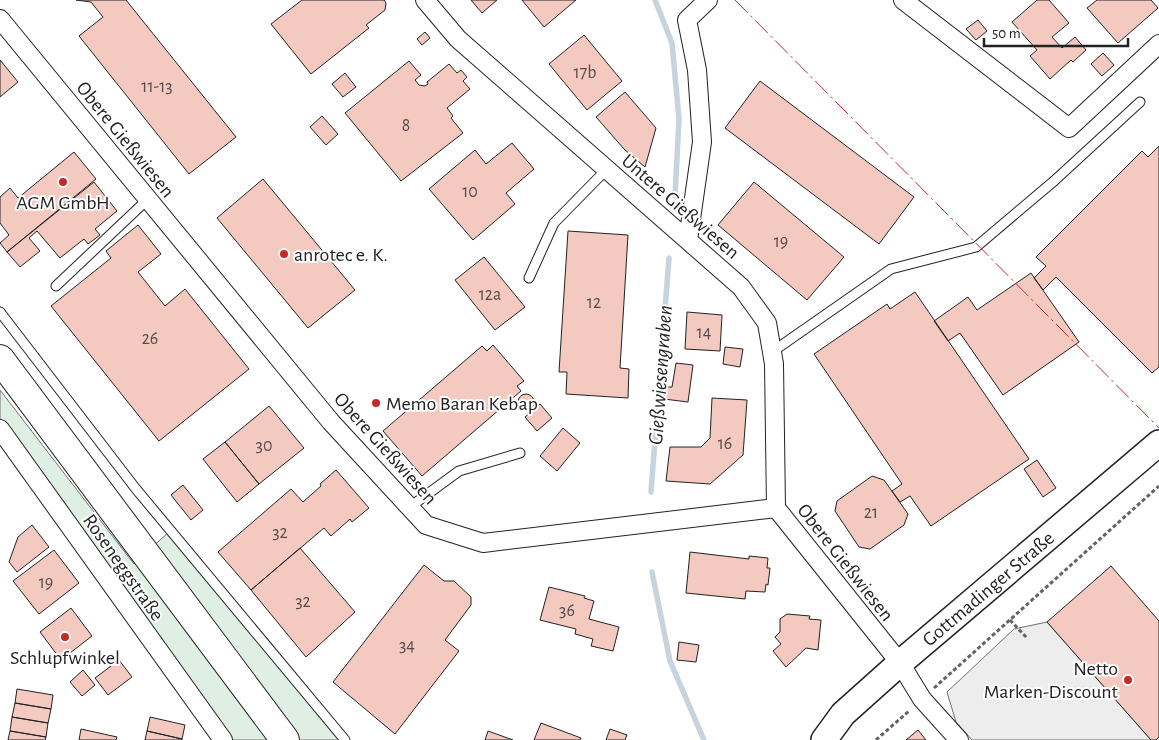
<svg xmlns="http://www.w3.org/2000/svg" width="1159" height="740" font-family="'Alegreya Sans',sans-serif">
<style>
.green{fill:#e0efe3;stroke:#6f6f6f}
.parking{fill:#ededed;stroke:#6f6f6f}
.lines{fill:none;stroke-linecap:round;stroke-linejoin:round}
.stream{stroke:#c7d3dd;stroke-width:5.5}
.building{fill:#f3c9c0;stroke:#222}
.lane-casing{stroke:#222;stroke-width:11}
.street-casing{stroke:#222;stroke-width:20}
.secondary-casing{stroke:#222;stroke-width:28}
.primary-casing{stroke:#222;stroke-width:30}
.path{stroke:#646464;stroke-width:3;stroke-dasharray:4 2.5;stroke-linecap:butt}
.lane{stroke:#fff;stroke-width:9}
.street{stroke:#fff;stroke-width:18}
.secondary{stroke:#fff;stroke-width:25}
.primary{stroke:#fff;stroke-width:28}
.power{stroke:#c62828;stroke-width:1;stroke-dasharray:18 4 2.5 4;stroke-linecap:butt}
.poi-dot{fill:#c62828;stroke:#fff;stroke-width:2}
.labels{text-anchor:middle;stroke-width:4;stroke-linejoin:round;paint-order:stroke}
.number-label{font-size:18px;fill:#564c4a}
.street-label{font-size:20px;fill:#222;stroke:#fff}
.poi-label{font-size:20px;fill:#222;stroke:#fff}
.water-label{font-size:21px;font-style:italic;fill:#222;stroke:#fff}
</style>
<rect width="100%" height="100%" fill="#fff"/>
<path class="green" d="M0,390L134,564L171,530L345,740H223L0,429Z"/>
<path class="parking" d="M1047,622L1151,740H972L956,722L947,692L1014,629Z"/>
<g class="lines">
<path class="stream" d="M655,0L672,43L679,119L675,196
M651,492L669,258
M652,572L670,661L704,740"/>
</g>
<path class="building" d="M76,0H126L236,137L189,174L79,36L103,17L91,2Z
M302,0H384L386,3L385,10L366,25L369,28L311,74L271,24Z
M471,0H497L482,13Z
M522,0H576L544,27Z
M1037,0H1049L1069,23L1052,37L1062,48L1075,37L1086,50L1073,62L1071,60L1050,79L1030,56L1037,50L1012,22Z
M1097,0H1151L1158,8L1118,43L1087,8Z
M978,20L987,31L976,40L966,29Z
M425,32L430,38L422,45L417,39Z
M584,35L622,81L587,110L549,64Z
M1103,53L1114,65L1102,76L1091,64Z
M0,60L18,82L0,97Z
M409,61L421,75L415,80L419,85L425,86L428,84L427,82L449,64L457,73L461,70L467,77L463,81L470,89L447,108L453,116L451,118L463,133L401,181L345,113Z
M345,73L356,87L343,97L332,84Z
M760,81L914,197L879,244L725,128Z
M625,92L656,128L645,167L624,149L596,117Z
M322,116L338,134L326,145L310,127Z
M512,143L534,169L506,193L515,204L473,240L429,189L475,150L486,164Z
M1159,146V367L1152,373L1056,277L1043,290L1034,278L1046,266L1036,257L1142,151L1148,157Z
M74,152L96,179L7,252L0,243L9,235L0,223V197L10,188L18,198Z
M263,179L355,290L308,328L217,218Z
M94,182L117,211L95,229L100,235L88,244L84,239L60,258L37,231L29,238L40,251L20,267L7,252Z
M754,182L844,257L807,300L718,225Z
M138,225L161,254L138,272L165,306L185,289L249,369L159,441L51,306L111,258L106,251Z
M568,231L628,235L620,368L629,369L628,398L566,394L567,372H559Z
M484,257L525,307L495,330L455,280Z
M1031,273L1079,342L1003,395L960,333L948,341L934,321L968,297L977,310Z
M915,292L1029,459L931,526L910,496L900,502L892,491L902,484L814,354L887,304L890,309Z
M687,312L722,315L720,351L685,349Z
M493,345L524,381L517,386L521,391L422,476L383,431L482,346L487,351Z
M725,347L743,349L740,367L723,364Z
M676,363L693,365L688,402L664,399L665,387H672Z
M518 402a8 8 0 1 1 16 0a8 8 0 1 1-16 0Z
M712,398L747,400L743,455L710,484L666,481L670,447H701L710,438Z
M540,404L552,418L537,431L525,417Z
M269,406L304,448L259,484L225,442Z
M563,428L580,443L557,471L540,456Z
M225,442L259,484L237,502L203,459Z
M1037,460L1056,488L1043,497L1024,469Z
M336,470L369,508L352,522L350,519L331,536L324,528L251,590L218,552L291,489L303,502L321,486L320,484Z
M872,476L884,480L908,514L904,525L870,549L859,547L835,511L837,501Z
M183,485L203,510L191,520L171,495Z
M32,525L49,547L17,572L9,562L18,537Z
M300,548L355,612L306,657L251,590Z
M54,550L79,583L39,614L13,581Z
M690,552L749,559V556L768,558L767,568H770L768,585L766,584L765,592L746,591L745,599L686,593Z
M424,565L444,581H454L471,597V605L445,640L459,651L395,734L333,682Z
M1111,566L1159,621V737L1156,740H1151L1047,622Z
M549,587L585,596L584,598L594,601L589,619L619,627L613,651L591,646L593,639L575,634L576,629L540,620Z
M71,608L92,636L61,660L40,632Z
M787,614L810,616L809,619L821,620L818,650L806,648L786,667L773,651L781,644L775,637L780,632V619Z
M679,642L699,645L696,662L677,660Z
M119,660L132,677L108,695L95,678Z
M83,670L95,685L82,696L70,682Z
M17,689L53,695L51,709L15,703Z
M15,703L51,709L48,723L12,717Z
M12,717L48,723L46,737L10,731Z
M150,717L185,725L182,739L147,731Z
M541,723L581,738L580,740H534Z
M81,729L117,737L116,740H79Z
M610,729L627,735L625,740H606Z
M918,730L926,740H906Z
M10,731L46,737L45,740H8Z
M147,731L182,739V740H145Z
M488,731L513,740H485Z"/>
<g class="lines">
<defs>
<path id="lane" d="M529,278L554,223L607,169
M56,286L148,199
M0,312L136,489L345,740
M772,352L891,269L976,247L1054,181L1140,102
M410,507L459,471L520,453"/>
<path id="street" d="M425,0L458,39L741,287L767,323L774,364L776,508
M903,0L1069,128L1159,44
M0,19L331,422L426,525L483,543L776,508
M688,240L702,142L697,70L687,20L708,0
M0,429L223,740
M776,508L900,663L922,699L959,740"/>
<g id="secondary">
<path id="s1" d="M824,740L843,714L900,663L1159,443"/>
</g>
<path id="primary" d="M0,359L285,740"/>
</defs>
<use href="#lane" class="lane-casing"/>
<use href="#street" class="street-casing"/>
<use href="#secondary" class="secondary-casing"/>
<use href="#primary" class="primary-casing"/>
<path class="path" d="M1010,620L1027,638
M934,688L1159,486
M876,740L909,711"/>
<use href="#lane" class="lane"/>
<use href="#street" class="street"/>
<use href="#secondary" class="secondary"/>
<use href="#primary" class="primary"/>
<path class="power" d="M735,0L1159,428"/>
</g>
<g class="poi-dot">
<circle cx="63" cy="182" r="5"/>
<circle cx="284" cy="254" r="5"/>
<circle cx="376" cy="403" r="5"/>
<circle cx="65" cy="637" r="5"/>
<circle cx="1128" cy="680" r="5"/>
</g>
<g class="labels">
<g class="number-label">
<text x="585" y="78">17b</text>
<text x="157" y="92">11-13</text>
<text x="406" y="131">8</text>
<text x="470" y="197">10</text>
<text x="781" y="247">19</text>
<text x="490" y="300">12a</text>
<text x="594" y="308">12</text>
<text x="704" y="338">14</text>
<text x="150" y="344">26</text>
<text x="725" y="449">16</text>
<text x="264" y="451">30</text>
<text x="871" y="518">21</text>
<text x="280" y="538">32</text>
<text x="46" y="588">19</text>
<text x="303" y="607">32</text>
<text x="567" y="616">36</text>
<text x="407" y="651">34</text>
</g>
<g class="street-label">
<text transform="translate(126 139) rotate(51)" y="7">Obere Gießwiesen</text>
<text transform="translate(681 206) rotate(41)" y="7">Untere Gießwiesen</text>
<text transform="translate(386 448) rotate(48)" y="7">Obere Gießwiesen</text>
<text transform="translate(846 562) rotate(52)" y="7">Obere Gießwiesen</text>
<text transform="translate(124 567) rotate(55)" y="7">Roseneggstraße</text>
<text dy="7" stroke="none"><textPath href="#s1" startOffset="224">Gottmadinger Straße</textPath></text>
</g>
<g class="poi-label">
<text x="63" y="209">AGM GmbH</text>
<text x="294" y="261" text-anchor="start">anrotec e. K.</text>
<text x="386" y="410" text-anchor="start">Memo Baran Kebap</text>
<text x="65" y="664">Schlupfwinkel</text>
<text x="1118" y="675" text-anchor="end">Netto<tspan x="1118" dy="23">Marken-Discount</tspan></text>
</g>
<g class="water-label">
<text transform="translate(660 375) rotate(-86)" y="7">Gießwiesengraben</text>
</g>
</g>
<path d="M984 38v8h144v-8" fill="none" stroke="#222222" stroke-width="2.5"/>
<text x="992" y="38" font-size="15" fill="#222222" stroke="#ffffff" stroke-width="4" paint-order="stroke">50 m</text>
</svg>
